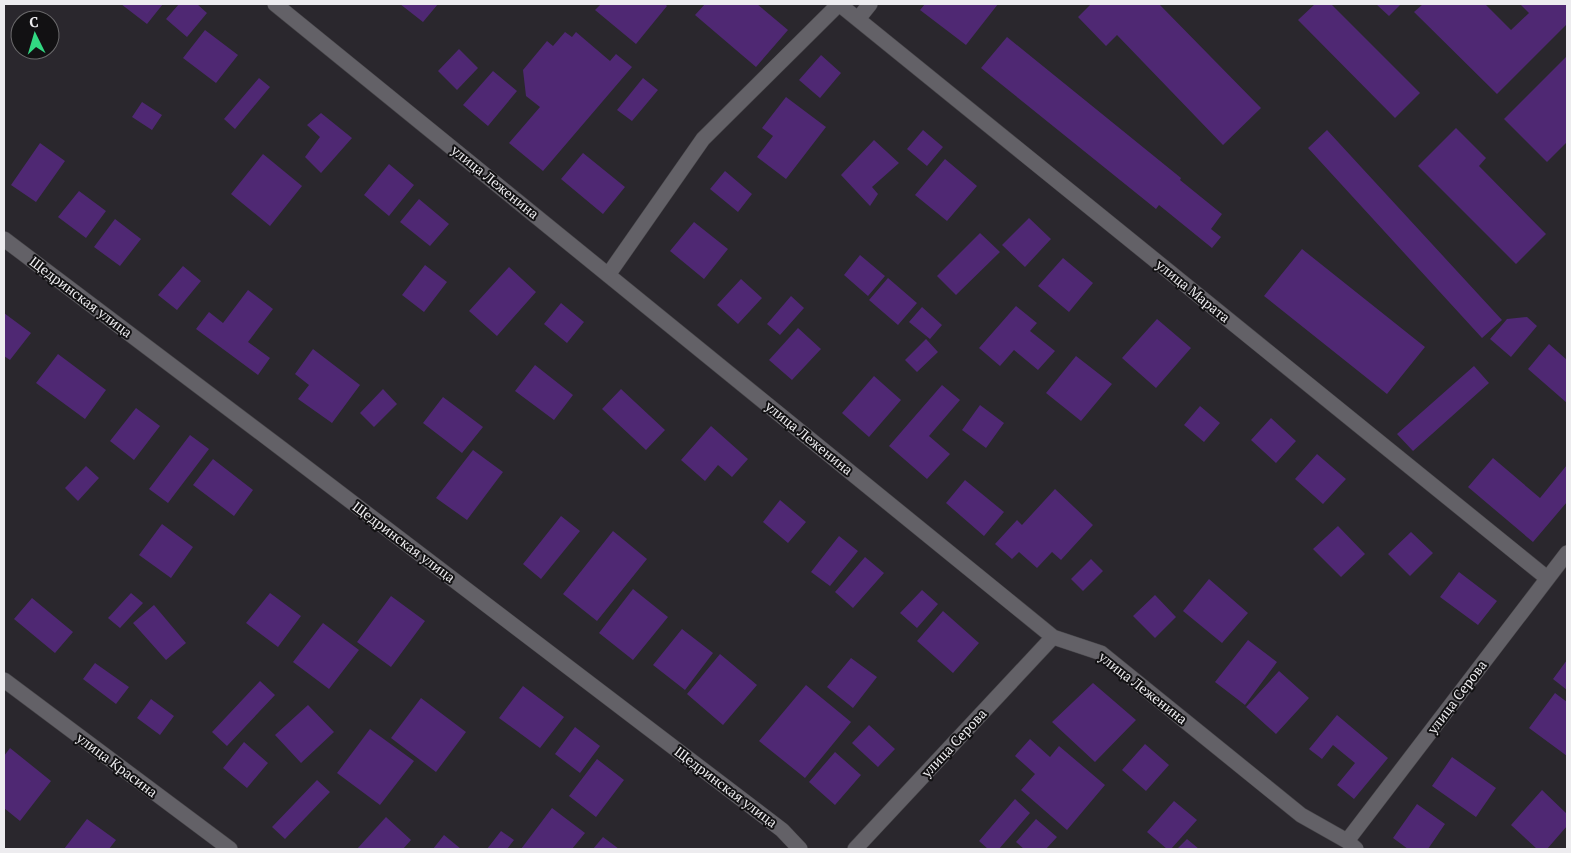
<svg xmlns="http://www.w3.org/2000/svg" width="1571" height="853" font-family="'PT Serif',serif">
<style>
.building{fill:#4f2873}
.lines{fill:none;stroke-linecap:round;stroke-linejoin:round}
.minor-casing{stroke:#474549;stroke-width:16}
.minor{stroke:#636167;stroke-width:15}
.labels{text-anchor:middle;stroke-width:4;stroke-linejoin:round;paint-order:stroke}
.street-label{font-size:14px;fill:#edecef;stroke:#121113}
</style>
<rect width="100%" height="100%" fill="#2a272d"/>
<path class="building" d="M121,4H163L147,24Z
M179,4H197L207,13L187,37L166,19Z
M400,4H438L423,22Z
M601,4H665L667,6L636,44L595,10Z
M705,4H757L788,30L756,67L695,15Z
M925,4H998L966,45L920,10Z
M1091,4H1159L1261,108L1223,145L1117,35L1106,46L1078,17Z
M1315,4H1331L1420,93L1395,118L1298,20Z
M1376,4H1401L1389,16Z
M1423,4H1485L1511,30L1529,13L1520,4H1567V24L1497,94L1414,12Z
M205,30L238,55L216,83L183,58Z
M565,32L572,37L576,32L610,61L616,54L632,67L543,171L509,143L540,107L526,96L523,70L547,41L553,46Z
M1007,37L1181,178L1180,180L1222,214L1211,229L1221,237L1212,248L1159,205L1156,209L981,68Z
M459,49L478,68L457,90L438,71Z
M821,55L841,73L820,98L799,80Z
M1567,56V142L1547,162L1504,119Z
M493,71L517,91L488,126L463,105Z
M259,78L270,87L235,129L224,119Z
M643,78L658,90L632,121L617,110Z
M786,97L826,127L786,179L757,157L773,136L762,128Z
M142,102L162,115L152,130L132,117Z
M321,113L352,138L321,173L305,157L320,137L307,125Z
M1456,128L1486,158L1479,166L1546,234L1516,264L1418,166Z
M923,130L943,147L927,166L907,149Z
M1327,130L1502,320L1482,338L1308,148Z
M874,140L899,163L872,187L878,194L870,206L841,175Z
M40,143L65,161L36,202L11,185Z
M583,153L625,187L603,214L561,179Z
M263,154L302,186L270,226L231,194Z
M945,159L977,186L947,221L915,195Z
M389,164L414,185L389,216L364,195Z
M725,171L752,194L738,212L710,189Z
M79,191L106,211L86,238L58,217Z
M419,199L449,224L430,246L400,222Z
M1029,218L1051,239L1025,267L1002,245Z
M115,219L141,239L120,266L94,247Z
M694,222L728,249L704,279L670,251Z
M980,233L1000,252L956,295L937,276Z
M1302,249L1425,347L1387,394L1264,296Z
M860,255L885,276L868,296L844,275Z
M1063,258L1093,283L1069,312L1038,286Z
M425,265L447,282L424,312L402,295Z
M183,266L201,281L177,310L158,295Z
M509,267L536,292L497,336L469,311Z
M888,278L917,303L898,325L869,300Z
M741,279L762,298L738,324L717,305Z
M248,290L273,309L248,342L270,358L258,375L196,329L209,312L223,323Z
M791,296L804,308L780,335L767,324Z
M561,303L584,322L567,343L544,324Z
M1016,306L1037,323L1030,331L1055,351L1038,370L1014,350L1000,366L979,348Z
M922,307L942,325L930,339L909,322Z
M4,313L31,333L10,360L4,356Z
M1527,317L1537,326L1511,357L1490,339L1507,319Z
M1157,319L1191,348L1156,388L1122,358Z
M798,328L821,349L792,380L769,360Z
M926,339L938,352L917,372L905,360Z
M1549,344L1567,360V403L1528,369Z
M313,349L360,385L332,423L298,399L309,385L295,374Z
M58,354L106,390L85,419L36,383Z
M1076,356L1112,384L1081,421L1046,393Z
M535,365L573,395L554,420L515,391Z
M1474,366L1489,383L1413,451L1397,434Z
M874,376L901,400L869,437L842,413Z
M942,385L960,400L929,436L950,454L927,479L889,446Z
M383,389L397,404L374,427L360,413Z
M621,389L665,430L646,450L602,409Z
M443,397L483,427L462,453L423,423Z
M980,405L1004,423L986,448L962,430Z
M1200,406L1220,423L1204,442L1184,425Z
M136,408L160,426L134,460L110,441Z
M1271,418L1296,441L1276,463L1251,440Z
M711,426L748,459L732,477L718,465L705,481L681,460Z
M190,435L209,449L168,503L149,489Z
M473,450L503,472L467,520L436,498Z
M1317,454L1346,479L1323,504L1295,479Z
M1493,458L1540,498L1567,465V502L1533,542L1468,487Z
M213,459L253,490L234,516L193,485Z
M86,466L99,478L78,501L65,488Z
M965,480L1004,512L984,536L946,503Z
M1055,489L1093,525L1061,560L1052,552L1037,568L1019,552L1012,559L995,544L1017,520L1022,525Z
M780,500L806,522L788,543L763,522Z
M561,516L580,531L541,579L523,564Z
M162,524L193,547L171,578L139,555Z
M1338,526L1365,554L1341,577L1313,549Z
M613,531L647,559L597,621L563,594Z
M1411,532L1433,553L1410,576L1388,554Z
M839,536L858,551L830,586L811,572Z
M865,557L884,573L853,608L835,592Z
M1091,559L1103,571L1083,591L1071,579Z
M1459,572L1497,601L1478,625L1440,597Z
M1209,579L1248,613L1222,643L1183,611Z
M633,589L668,617L633,660L599,633Z
M922,590L938,604L917,628L900,613Z
M131,593L143,603L120,628L108,618Z
M270,593L301,616L278,647L246,623Z
M1155,595L1176,617L1155,638L1133,616Z
M391,596L425,621L391,667L357,642Z
M32,598L73,632L55,653L14,619Z
M154,605L186,643L166,660L133,623Z
M943,611L979,643L953,673L917,641Z
M323,623L359,650L329,689L293,662Z
M682,629L713,653L685,690L653,665Z
M1248,640L1277,662L1245,705L1215,682Z
M720,654L757,685L723,725L687,694Z
M851,658L877,677L853,708L827,687Z
M1567,660V690L1553,679Z
M95,663L129,687L116,704L83,679Z
M1279,671L1309,698L1276,734L1246,707Z
M260,681L275,695L227,746L212,732Z
M1093,683L1136,720L1095,762L1052,722Z
M806,685L851,722L805,778L759,741Z
M523,686L564,717L540,748L499,718Z
M1555,693L1567,702V756L1529,728Z
M421,698L466,732L436,772L391,738Z
M151,699L174,716L160,735L137,718Z
M308,705L334,732L301,763L275,735Z
M1337,715L1388,758L1354,799L1337,785L1355,763L1333,745L1322,759L1309,749Z
M869,725L895,749L878,767L852,743Z
M575,727L600,746L580,773L555,754Z
M370,729L414,761L380,805L337,773Z
M1030,739L1050,757L1059,746L1105,785L1067,830L1021,790L1035,774L1015,756Z
M244,742L268,763L247,788L223,768Z
M1145,744L1169,765L1146,791L1122,770Z
M10,748L51,781L20,821L4,808V756Z
M835,752L861,775L835,805L809,782Z
M1452,757L1496,788L1476,817L1432,786Z
M597,759L624,780L596,817L569,796Z
M317,780L330,792L285,839L272,827Z
M1542,790L1567,814V826L1547,849H1537L1511,825Z
M1015,799L1030,813L999,849H988L979,841Z
M1174,801L1197,820L1171,849H1167L1147,832Z
M1417,804L1445,824L1428,849H1408L1393,838Z
M552,808L585,833L572,849H521Z
M386,817L411,840L403,849H357Z
M87,819L116,840L109,849H64Z
M1036,819L1057,837L1046,849H1024L1016,842Z
M501,831L514,840L507,849H487Z
M444,835L461,849H433Z
M603,837L619,849H593Z
M1187,839L1199,849H1177Z"/>
<g class="lines">
<defs>
<path id="minor" d="M275,4L1053,637L1101,653L1301,815L1347,841L1356,849
M839,4L1547,578
M858,19L870,4
M4,239L282,449L782,830L800,849
M608,275L703,139L839,4
M4,680L230,849
M1347,841L1567,553
M855,849L1053,637"/>
</defs>
<use href="#minor" class="minor-casing"/>
<use href="#minor" class="minor"/>
</g>
<g class="labels">
<g class="street-label">
<text transform="translate(495 182) rotate(39)" y="5">улица Леженина</text>
<text transform="translate(1193 291) rotate(39)" y="5">улица Марата</text>
<text transform="translate(81 297) rotate(37)" y="5">Щедринская улица</text>
<text transform="translate(809 438) rotate(39)" y="5">улица Леженина</text>
<text transform="translate(404 542) rotate(37)" y="5">Щедринская улица</text>
<text transform="translate(1143 688) rotate(38)" y="5">улица Леженина</text>
<text transform="translate(1457 697) rotate(-53)" y="5">улица Серова</text>
<text transform="translate(954 743) rotate(-47)" y="5">улица Серова</text>
<text transform="translate(117 765) rotate(37)" y="5">улица Красина</text>
<text transform="translate(726 787) rotate(37)" y="5">Щедринская улица</text>
</g>
</g>
<rect width="1571" height="853" fill="none" stroke="#edecef" stroke-width="10"/>
<g transform="translate(35 35) rotate(355)"><circle r="24" fill="#121113" stroke="#6a696b"/>
<path d="M0-4L9 19L0 12L-9 19Z" fill="#32d882"/>
<text y="-8" font-size="14" font-weight="bold" text-anchor="middle" fill="#edecef">С</text>
</g>
</svg>
